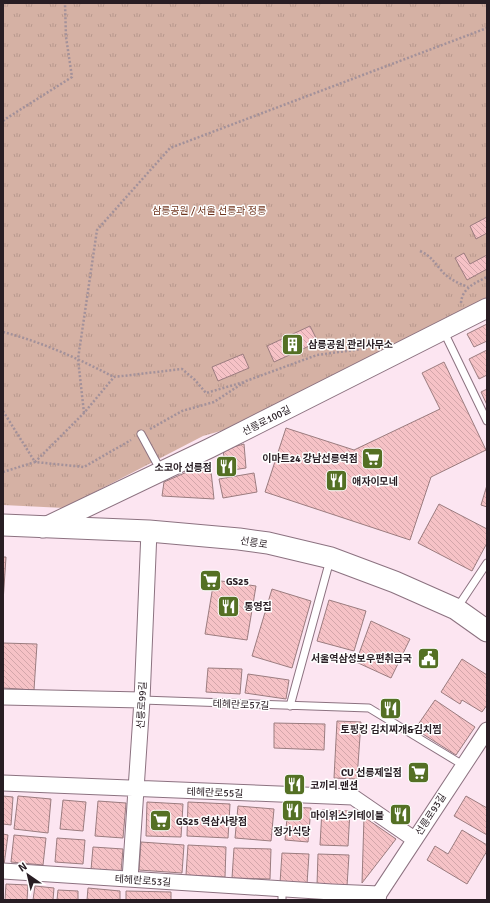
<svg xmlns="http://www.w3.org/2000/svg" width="490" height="903" font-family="Signika,'Noto Sans KR',sans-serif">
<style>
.park{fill:url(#park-tufts)}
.building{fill:url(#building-back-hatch);stroke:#9b7c7f}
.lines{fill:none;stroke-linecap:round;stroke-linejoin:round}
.service-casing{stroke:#8c7280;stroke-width:9}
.minor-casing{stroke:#8c7280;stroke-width:17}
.tertiary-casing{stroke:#8c7280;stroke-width:21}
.secondary-casing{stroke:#8c7280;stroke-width:23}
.path{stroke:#a3919a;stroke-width:2.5;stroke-dasharray:2 2;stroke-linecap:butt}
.service{stroke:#fff;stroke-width:7}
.minor{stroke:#fff;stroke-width:15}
.tertiary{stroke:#fff;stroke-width:19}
.secondary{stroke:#fff;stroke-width:21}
.labels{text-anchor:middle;stroke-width:3;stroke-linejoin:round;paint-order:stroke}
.park-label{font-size:10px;fill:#6d331c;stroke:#fff}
.poi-label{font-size:10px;font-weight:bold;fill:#281d23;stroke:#fff;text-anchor:start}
.street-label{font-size:10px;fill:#281d23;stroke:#fff}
</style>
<defs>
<pattern id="park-tufts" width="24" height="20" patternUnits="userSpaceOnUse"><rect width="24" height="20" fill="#d5b1a4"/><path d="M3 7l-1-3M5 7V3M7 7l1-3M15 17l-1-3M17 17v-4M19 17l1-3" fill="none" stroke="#b7988d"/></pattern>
<pattern id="building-back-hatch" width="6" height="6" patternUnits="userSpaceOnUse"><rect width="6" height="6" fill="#f6c2c6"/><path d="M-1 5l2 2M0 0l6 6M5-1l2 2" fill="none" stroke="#d3a6aa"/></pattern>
</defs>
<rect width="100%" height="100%" fill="#fce5f1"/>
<path class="park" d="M3,3H487V304L414,342L224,430L203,436L64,508L3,505Z"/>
<path class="building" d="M487,217V233L476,239L470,226Z
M464,253L470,264L487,255V269L467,280L455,258Z
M487,324V341L474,347L467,334Z
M310,326L318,342L274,362L267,346Z
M487,350V375L479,379L469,359Z
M243,354L249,368L218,381L212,367Z
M444,362L486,450L431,477L410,540L265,492L286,428L354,450L440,409L422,373Z
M487,389V405L481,392Z
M244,444L246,468L226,471L223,450Z
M210,462L214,499L162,496L164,482Z
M254,473L257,492L223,498L219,479Z
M487,485V507L481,505Z
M439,504L487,529V543L472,571L418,543Z
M3,557H6L3,602Z
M214,580L256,586L247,640L205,634Z
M272,589L311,601L292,668L252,656Z
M329,600L366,611L354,651L317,641Z
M371,621L410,639L391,678L356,662Z
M3,643L37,644L34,690L3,688Z
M462,659L487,675V705L482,712L462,700L460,704L441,692Z
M208,668L242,669L240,694L206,692Z
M248,674L289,680L286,699L245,693Z
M435,700L475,727L456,755L415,729Z
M337,721L361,722L357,779L334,778Z
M274,723L325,724L324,750L274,748Z
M3,796L13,797L11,825L3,824Z
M18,796L51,799L48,833L14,829Z
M466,796L487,808V835L454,816Z
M63,800L86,802L83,831L60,829Z
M98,801L126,803L123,838L95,836Z
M147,802L183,804L181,837L146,836Z
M188,802L230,804L228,838L187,836Z
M238,806L274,809L271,841L235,838Z
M288,807L311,808L308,842L285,840Z
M322,810L350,811L348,846L320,845Z
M364,817L396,839L362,883Z
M462,830L487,845V851L467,884L427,860L435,846L448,854Z
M3,834L8,835L4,865H3Z
M14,835L46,838L43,865L11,862Z
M57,838L85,840L83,864L55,862Z
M141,842L184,845L182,873L139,870Z
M188,845L226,847L225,877L186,875Z
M93,847L123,849L121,872L91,870Z
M234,848L271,849L270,879L232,878Z
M282,853L309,854L307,884L280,883Z
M318,854L349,855L347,886L317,885Z
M6,884L28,885L27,900H5Z
M35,886L54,888L53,900H33Z
M88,888L120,891V900H87Z
M58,890L78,891V900H57Z
M126,891L171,892V900H126Z"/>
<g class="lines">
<defs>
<path id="service" d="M444,332L487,421
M141,434L161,471
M457,608L487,563
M142,700L369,708L463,765
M290,706L330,560
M282,900V889"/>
<path id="minor" d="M3,697L142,700
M3,783L353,797L414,839
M3,871L332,892L379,894
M130,879L142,700L149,531
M378,900L379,894L487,730"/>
<path id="tertiary" d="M43,528L210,448L487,308"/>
<path id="secondary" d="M3,525L149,531L239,539L268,543L331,558L395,582L456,609L487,631"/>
</defs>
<use href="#service" class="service-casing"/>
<use href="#minor" class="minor-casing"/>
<use href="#tertiary" class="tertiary-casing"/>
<use href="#secondary" class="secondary-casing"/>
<path class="path" d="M3,121L7,118L72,77L66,37L65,3
M420,251C431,256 434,262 441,270C448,279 458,283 468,287
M461,303C462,288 475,283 487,277
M3,332C42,342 79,359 114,377
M3,411L35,462L84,413L114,377L182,369L195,380L206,393L244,382
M84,413L78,359L97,230L170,148L487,28
M150,429L182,411L214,402L246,381L317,355L369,348
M3,472L35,462L84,467L131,440"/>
<use href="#service" class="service"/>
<use href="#minor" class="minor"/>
<use href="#tertiary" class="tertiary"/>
<use href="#secondary" class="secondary"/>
</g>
<defs>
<symbol id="building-square" viewBox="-11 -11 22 22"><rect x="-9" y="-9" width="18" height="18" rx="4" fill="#547024" stroke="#fff"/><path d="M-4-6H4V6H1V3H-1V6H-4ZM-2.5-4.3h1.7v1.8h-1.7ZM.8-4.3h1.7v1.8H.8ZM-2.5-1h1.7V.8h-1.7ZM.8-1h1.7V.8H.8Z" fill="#fff"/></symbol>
<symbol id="supermarket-square" viewBox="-11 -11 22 22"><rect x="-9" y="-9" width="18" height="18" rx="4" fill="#547024" stroke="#fff"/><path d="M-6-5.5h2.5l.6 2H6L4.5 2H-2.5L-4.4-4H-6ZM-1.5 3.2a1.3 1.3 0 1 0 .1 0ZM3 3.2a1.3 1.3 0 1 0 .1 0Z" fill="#fff"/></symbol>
<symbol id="restaurant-square" viewBox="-11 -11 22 22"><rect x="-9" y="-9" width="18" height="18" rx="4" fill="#547024" stroke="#fff"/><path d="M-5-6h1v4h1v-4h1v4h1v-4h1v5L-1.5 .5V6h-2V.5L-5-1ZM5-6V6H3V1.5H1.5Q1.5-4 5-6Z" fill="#fff"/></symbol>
<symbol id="civic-square" viewBox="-11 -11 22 22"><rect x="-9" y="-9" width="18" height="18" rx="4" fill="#547024" stroke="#fff"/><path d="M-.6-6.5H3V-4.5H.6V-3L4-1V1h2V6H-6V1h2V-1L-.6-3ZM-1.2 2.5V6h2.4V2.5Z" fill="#fff"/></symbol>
</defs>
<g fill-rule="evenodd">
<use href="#building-square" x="280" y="332" width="25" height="25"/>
<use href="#supermarket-square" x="360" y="446" width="25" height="25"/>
<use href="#restaurant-square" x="214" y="454" width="25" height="25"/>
<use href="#restaurant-square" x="324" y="468" width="25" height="25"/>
<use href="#supermarket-square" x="198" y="568" width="25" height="25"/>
<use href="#restaurant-square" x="216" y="594" width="25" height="25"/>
<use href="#civic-square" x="416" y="646" width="25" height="25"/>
<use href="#restaurant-square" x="378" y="696" width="25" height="25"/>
<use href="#supermarket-square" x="406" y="760" width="25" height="25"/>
<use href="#restaurant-square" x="282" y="772" width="25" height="25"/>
<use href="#restaurant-square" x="280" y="798" width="25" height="25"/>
<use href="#restaurant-square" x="388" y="802" width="25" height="25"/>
<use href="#supermarket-square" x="148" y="808" width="25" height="25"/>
</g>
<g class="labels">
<g class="park-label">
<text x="209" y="214">삼릉공원 / 서울 선릉과 정릉</text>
</g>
<g class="poi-label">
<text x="308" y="348">삼릉공원 관리사무소</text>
<text x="358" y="462" text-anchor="end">이마트24 강남선릉역점</text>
<text x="212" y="471" text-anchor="end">소코아 선릉점</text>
<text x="352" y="485">애자이모네</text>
<text x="226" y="585">GS25</text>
<text x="244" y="610">통영집</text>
<text x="412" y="662" text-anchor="end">서울역삼성보우편취급국</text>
<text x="391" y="733" text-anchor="middle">토핑킹 김치찌개&amp;김치찜</text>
<text x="402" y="776" text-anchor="end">CU 선릉제일점</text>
<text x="310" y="789">코끼리 맨션</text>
<text x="384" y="819" text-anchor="end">마이위스키테이블</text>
<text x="176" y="825">GS25 역삼사랑점</text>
<text x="292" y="835" text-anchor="middle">정가식당</text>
</g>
<g class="street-label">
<text transform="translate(266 420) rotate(-27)" y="4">선릉로100길</text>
<text transform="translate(254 542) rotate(9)" y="4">선릉로</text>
<text transform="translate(241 704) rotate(2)" y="4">테헤란로57길</text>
<text transform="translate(141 705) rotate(-87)" y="4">선릉로99길</text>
<text transform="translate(215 792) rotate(2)" y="4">테헤란로55길</text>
<text transform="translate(430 814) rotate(-57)" y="4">선릉로93길</text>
<text transform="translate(143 880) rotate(4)" y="4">테헤란로53길</text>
</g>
</g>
<rect width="490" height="903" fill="none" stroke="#281d23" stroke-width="8"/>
<g transform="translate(28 875) rotate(326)" stroke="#ffffff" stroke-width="3" paint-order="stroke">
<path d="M0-3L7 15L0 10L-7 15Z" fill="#281d23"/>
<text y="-6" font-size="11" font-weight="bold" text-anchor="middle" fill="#281d23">N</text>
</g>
</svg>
